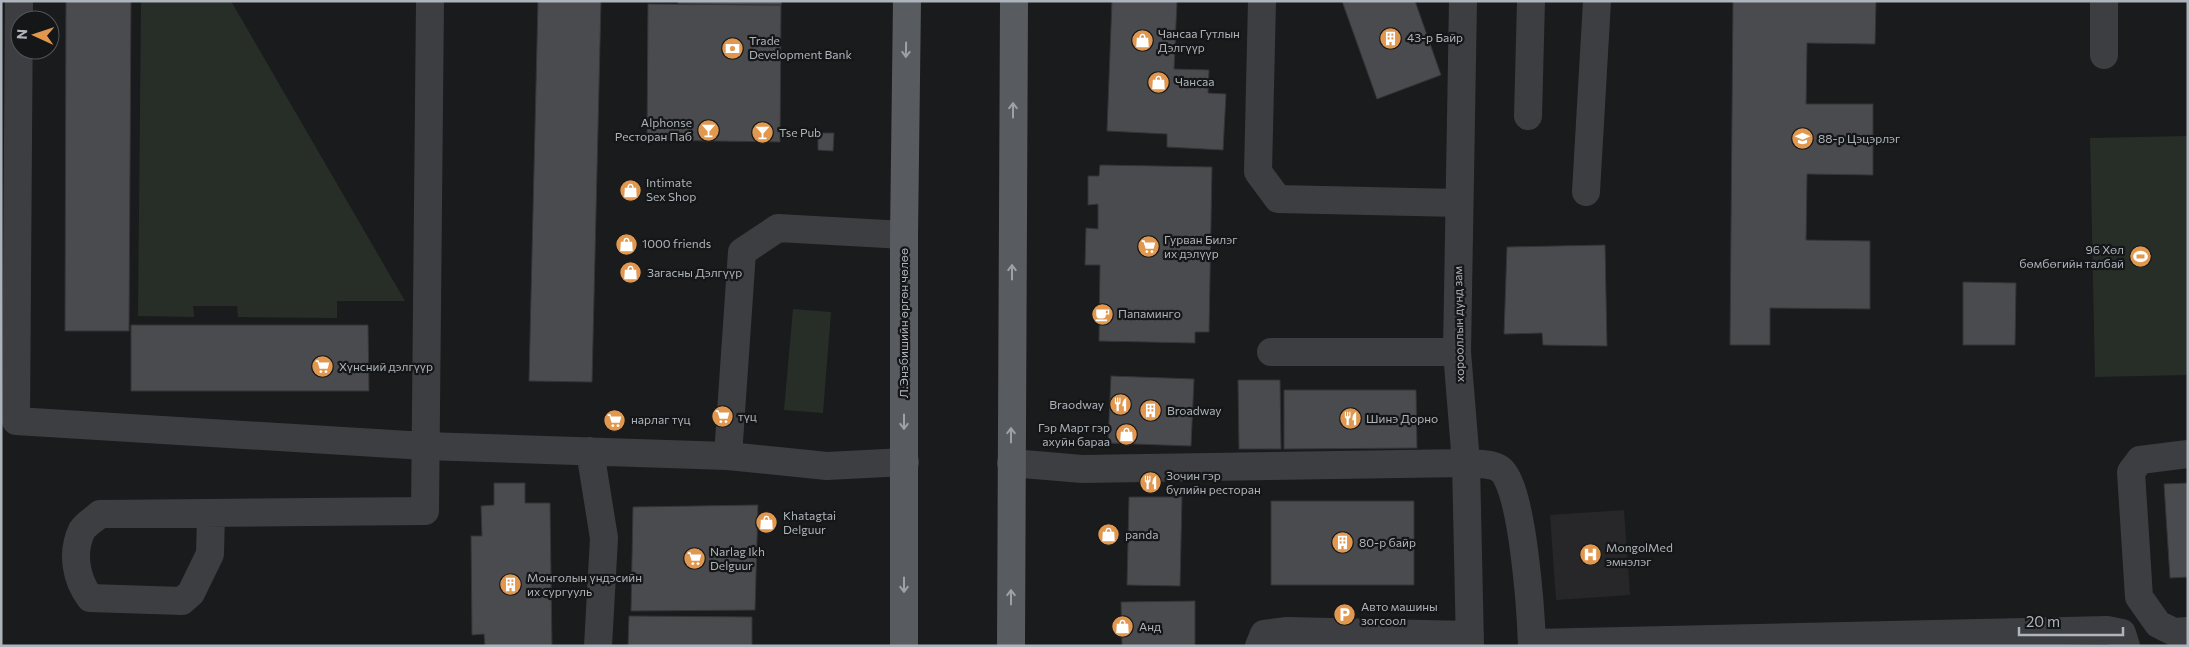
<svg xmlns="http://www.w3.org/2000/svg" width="2189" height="647" font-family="Commissioner,sans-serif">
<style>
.built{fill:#272729}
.green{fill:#272e27}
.building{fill:#4a4b4f;stroke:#353538}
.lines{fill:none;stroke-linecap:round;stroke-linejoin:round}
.minor{stroke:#3c3e41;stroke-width:28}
.major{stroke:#585b60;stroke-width:28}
.oneway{stroke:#9da2a9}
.labels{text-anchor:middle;stroke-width:4.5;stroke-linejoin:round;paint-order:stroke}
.poi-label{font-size:12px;fill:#aeb4bb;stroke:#151617;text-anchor:start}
.street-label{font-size:12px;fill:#aeb4bb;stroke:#151617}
</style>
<rect width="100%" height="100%" fill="#1a1b1c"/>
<path class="built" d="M1624,510L1630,595L1556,600L1550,515Z"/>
<path class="green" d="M141,1H231L405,301H337V318L238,317L237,306H193L194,317L138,316Z
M2188,136V375L2095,377L2090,138Z
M793,309L831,312L823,413L784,410Z"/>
<path class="building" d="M66,1H131L129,331H65Z
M538,1H601L592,382L529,381Z
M678,1H782L781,5L678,4Z
M1112,1H1177L1174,69L1209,70L1208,93L1226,94L1223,150L1167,147V134L1107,131Z
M1342,1H1415L1441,75L1377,99Z
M1733,1H1876L1875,44L1807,43L1806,104H1873V175L1807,174L1806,240L1870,241V309L1770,308V345H1730Z
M648,4L781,5L780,142L647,140Z
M818,133H834L833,151L818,150Z
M1100,165L1212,167L1209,332H1195V343L1099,341L1100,265H1085L1086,228L1098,229V204L1088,205V176H1099Z
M1605,245L1607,346L1543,345L1542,333L1504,334L1507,247Z
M1963,282L2016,283L2015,345H1963Z
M131,325H368L369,391H131Z
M1111,376L1194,379L1191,446L1108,443Z
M1238,380H1280L1281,449H1239Z
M1284,390H1416L1417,448L1284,449Z
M494,483H525V503H550L552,646H485L484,634L472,635L471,536H482L481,506L494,505Z
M2188,483V577L2170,578L2164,484Z
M1129,497H1182L1180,586L1127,585Z
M1271,501H1414V585H1271Z
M758,505L755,610L631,611L633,507Z
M1195,601V646H1122L1121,602Z
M629,616L752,617V646H628Z"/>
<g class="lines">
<path class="minor" d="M19,1L16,421L425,446L728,456L827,466L905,462
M1262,1L1258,172L1278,199L1459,203
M1463,1L1457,352L1466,463L1470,646
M2104,55V1
M1528,116L1531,1
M1586,192L1597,1
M1271,352H1457
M590,451L604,538L598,646
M2188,454L2140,460L2131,472L2139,597L2158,624L2174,632L2188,631
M728,456L742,252L778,228L904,235
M1011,463L1082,469L1466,463C1476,464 1491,463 1500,469C1523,485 1531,615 1532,646
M211,514L210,554L191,593L182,601L90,598C76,579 71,553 82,530C86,524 95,519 100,514L425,511L430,1
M1532,643L2107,630L2122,633L2126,646
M1259,646L1264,634L1287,631L1470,635"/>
<path class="major" d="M904,646V235L907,1
M1011,646L1014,1"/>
</g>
<defs><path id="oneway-shaft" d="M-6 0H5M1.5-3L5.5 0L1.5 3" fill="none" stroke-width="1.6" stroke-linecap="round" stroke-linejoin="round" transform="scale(1.25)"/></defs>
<g class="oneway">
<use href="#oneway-shaft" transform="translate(906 50) rotate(91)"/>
<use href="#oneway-shaft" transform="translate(1013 110) rotate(-90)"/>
<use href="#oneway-shaft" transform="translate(1012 272) rotate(-90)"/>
<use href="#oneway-shaft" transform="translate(904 422) rotate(90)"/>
<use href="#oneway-shaft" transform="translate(1011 435) rotate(-90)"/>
<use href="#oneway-shaft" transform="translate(904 585) rotate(90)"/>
<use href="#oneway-shaft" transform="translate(1011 597) rotate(-90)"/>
</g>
<defs>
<symbol id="building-disc" viewBox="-11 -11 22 22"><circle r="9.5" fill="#e1974e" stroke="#151617"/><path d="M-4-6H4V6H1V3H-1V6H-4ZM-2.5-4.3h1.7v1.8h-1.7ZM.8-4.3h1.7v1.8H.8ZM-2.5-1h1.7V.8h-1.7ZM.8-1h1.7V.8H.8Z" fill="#fff"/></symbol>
<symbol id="shop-disc" viewBox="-11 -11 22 22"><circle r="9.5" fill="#e1974e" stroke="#151617"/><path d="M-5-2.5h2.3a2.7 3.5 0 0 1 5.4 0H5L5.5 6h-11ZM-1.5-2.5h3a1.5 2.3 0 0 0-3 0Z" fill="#fff"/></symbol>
<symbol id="bank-disc" viewBox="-11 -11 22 22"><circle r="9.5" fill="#e1974e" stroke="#151617"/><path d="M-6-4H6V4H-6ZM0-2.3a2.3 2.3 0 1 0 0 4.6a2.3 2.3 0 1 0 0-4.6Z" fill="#fff"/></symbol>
<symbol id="bar-disc" viewBox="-11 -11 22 22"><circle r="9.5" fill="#e1974e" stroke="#151617"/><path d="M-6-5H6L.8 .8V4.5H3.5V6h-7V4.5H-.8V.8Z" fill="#fff"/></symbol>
<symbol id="school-disc" viewBox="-11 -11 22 22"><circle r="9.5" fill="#e1974e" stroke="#151617"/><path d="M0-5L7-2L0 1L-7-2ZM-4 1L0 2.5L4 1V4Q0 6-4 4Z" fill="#fff"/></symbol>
<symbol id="supermarket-disc" viewBox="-11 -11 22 22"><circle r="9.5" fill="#e1974e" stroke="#151617"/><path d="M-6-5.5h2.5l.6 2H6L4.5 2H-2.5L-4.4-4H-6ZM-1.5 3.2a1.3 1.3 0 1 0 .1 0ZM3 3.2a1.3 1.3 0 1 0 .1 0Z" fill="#fff"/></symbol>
<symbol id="stadium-disc" viewBox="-11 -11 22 22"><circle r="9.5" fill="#e1974e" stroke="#151617"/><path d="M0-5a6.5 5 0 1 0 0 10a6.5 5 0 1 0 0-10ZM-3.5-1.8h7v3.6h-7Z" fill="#fff"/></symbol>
<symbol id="cafe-disc" viewBox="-11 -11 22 22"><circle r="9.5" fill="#e1974e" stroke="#151617"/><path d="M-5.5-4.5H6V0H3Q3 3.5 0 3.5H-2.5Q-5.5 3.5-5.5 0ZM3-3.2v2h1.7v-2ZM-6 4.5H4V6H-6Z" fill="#fff"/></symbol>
<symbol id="restaurant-disc" viewBox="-11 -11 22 22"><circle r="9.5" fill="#e1974e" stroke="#151617"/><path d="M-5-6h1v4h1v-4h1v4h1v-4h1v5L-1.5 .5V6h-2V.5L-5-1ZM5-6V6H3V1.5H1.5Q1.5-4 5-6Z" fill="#fff"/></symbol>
<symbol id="hospital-disc" viewBox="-11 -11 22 22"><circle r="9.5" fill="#e1974e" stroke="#151617"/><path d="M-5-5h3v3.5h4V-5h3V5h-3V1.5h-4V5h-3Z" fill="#fff"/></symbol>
<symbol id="parking-disc" viewBox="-11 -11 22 22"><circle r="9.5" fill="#e1974e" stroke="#151617"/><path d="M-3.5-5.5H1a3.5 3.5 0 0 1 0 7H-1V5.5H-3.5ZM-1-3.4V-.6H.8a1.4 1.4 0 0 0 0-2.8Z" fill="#fff"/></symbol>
</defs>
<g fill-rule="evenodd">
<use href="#building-disc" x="1378" y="26" width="25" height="25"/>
<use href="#shop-disc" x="1130" y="28" width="25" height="25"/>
<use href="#bank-disc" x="720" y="36" width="25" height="25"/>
<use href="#shop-disc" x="1146" y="70" width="25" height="25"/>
<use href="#bar-disc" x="696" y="118" width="25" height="25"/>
<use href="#bar-disc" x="750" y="120" width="25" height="25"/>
<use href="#school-disc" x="1790" y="126" width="25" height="25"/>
<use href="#shop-disc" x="618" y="178" width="25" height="25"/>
<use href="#shop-disc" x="614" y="232" width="25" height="25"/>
<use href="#supermarket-disc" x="1136" y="234" width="25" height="25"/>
<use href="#stadium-disc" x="2128" y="244" width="25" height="25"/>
<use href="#shop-disc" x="618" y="260" width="25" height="25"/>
<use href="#cafe-disc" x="1090" y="302" width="25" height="25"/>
<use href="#supermarket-disc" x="310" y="354" width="25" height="25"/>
<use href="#restaurant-disc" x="1108" y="392" width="25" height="25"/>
<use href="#building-disc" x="1138" y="398" width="25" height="25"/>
<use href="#supermarket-disc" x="710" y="404" width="25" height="25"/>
<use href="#restaurant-disc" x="1338" y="406" width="25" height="25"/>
<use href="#supermarket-disc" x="602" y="408" width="25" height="25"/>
<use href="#shop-disc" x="1114" y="422" width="25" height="25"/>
<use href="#restaurant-disc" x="1138" y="470" width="25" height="25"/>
<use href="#shop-disc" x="754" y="510" width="25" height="25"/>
<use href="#shop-disc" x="1096" y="522" width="25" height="25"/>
<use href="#building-disc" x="1330" y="530" width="25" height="25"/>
<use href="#hospital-disc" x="1578" y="542" width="25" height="25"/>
<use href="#supermarket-disc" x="682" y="546" width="25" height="25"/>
<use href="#building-disc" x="498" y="572" width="25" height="25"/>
<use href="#parking-disc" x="1332" y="602" width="25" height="25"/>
<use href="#shop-disc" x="1110" y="614" width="25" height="25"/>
</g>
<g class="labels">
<g class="poi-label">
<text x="1158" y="38">Чансаа Гутлын<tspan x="1158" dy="14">Дэлгүүр</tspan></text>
<text x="1407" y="42">43-р Байр</text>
<text x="749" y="45">Trade<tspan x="749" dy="14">Development Bank</tspan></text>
<text x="1175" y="86">Чансаа</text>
<text x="692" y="127" text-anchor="end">Alphonse<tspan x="692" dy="14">Ресторан Паб</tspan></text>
<text x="779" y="137">Tse Pub</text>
<text x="1818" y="143">88-р Цэцэрлэг</text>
<text x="646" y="187">Intimate<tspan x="646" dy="14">Sex Shop</tspan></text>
<text x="1164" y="244">Гурван Билэг<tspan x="1164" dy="14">их дэлүүр</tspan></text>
<text x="642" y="248">1000 friends</text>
<text x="2124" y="254" text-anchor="end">96 Хөл<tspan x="2124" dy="14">бөмбөгийн талбай</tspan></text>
<text x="647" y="277">Загасны Дэлгүүр</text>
<text x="1118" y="318">Папаминго</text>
<text x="339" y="371">Хүнсний дэлгүүр</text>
<text x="1104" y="409" text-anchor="end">Braodway</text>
<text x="1167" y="415">Broadway</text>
<text x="738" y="421">түц</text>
<text x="1366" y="423">Шинэ Дорно</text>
<text x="631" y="424">нарлаг түц</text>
<text x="1110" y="432" text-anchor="end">Гэр Март гэр<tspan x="1110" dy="14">ахуйн бараа</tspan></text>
<text x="1166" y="480">Зочин гэр<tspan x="1166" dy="14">бүлийн ресторан</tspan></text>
<text x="783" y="520">Khatagtai<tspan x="783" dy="14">Delguur</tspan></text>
<text x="1125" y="539">panda</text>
<text x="1359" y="547">80-р байр</text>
<text x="1606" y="552">MongolMed<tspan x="1606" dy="14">эмнэлэг</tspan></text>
<text x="710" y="556">Narlag Ikh<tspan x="710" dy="14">Delguur</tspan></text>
<text x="527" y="582">Монголын үндэсийн<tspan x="527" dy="14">их сургууль</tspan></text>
<text x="1361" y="611">Авто машины<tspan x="1361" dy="14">зогсоол</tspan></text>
<text x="1139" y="631">Анд</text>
</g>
<g class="street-label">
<text transform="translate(904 323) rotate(-90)" y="4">Л.Энэбишийн өргөн чөлөө</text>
<text transform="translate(1459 324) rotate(-91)" y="4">хорооллын дунд зам</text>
</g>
</g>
<rect width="2189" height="647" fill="none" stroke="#aeb4bb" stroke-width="5"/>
<g transform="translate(35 35) rotate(273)"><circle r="24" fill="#151617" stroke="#525559"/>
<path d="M0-4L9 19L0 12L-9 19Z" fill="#e1974e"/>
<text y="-8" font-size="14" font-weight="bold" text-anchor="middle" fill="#aeb4bb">N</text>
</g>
<path d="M2019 627v8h104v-8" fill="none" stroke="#aeb4bb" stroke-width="2.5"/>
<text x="2026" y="627" font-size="15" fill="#aeb4bb" stroke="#151617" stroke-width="4" paint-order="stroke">20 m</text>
</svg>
